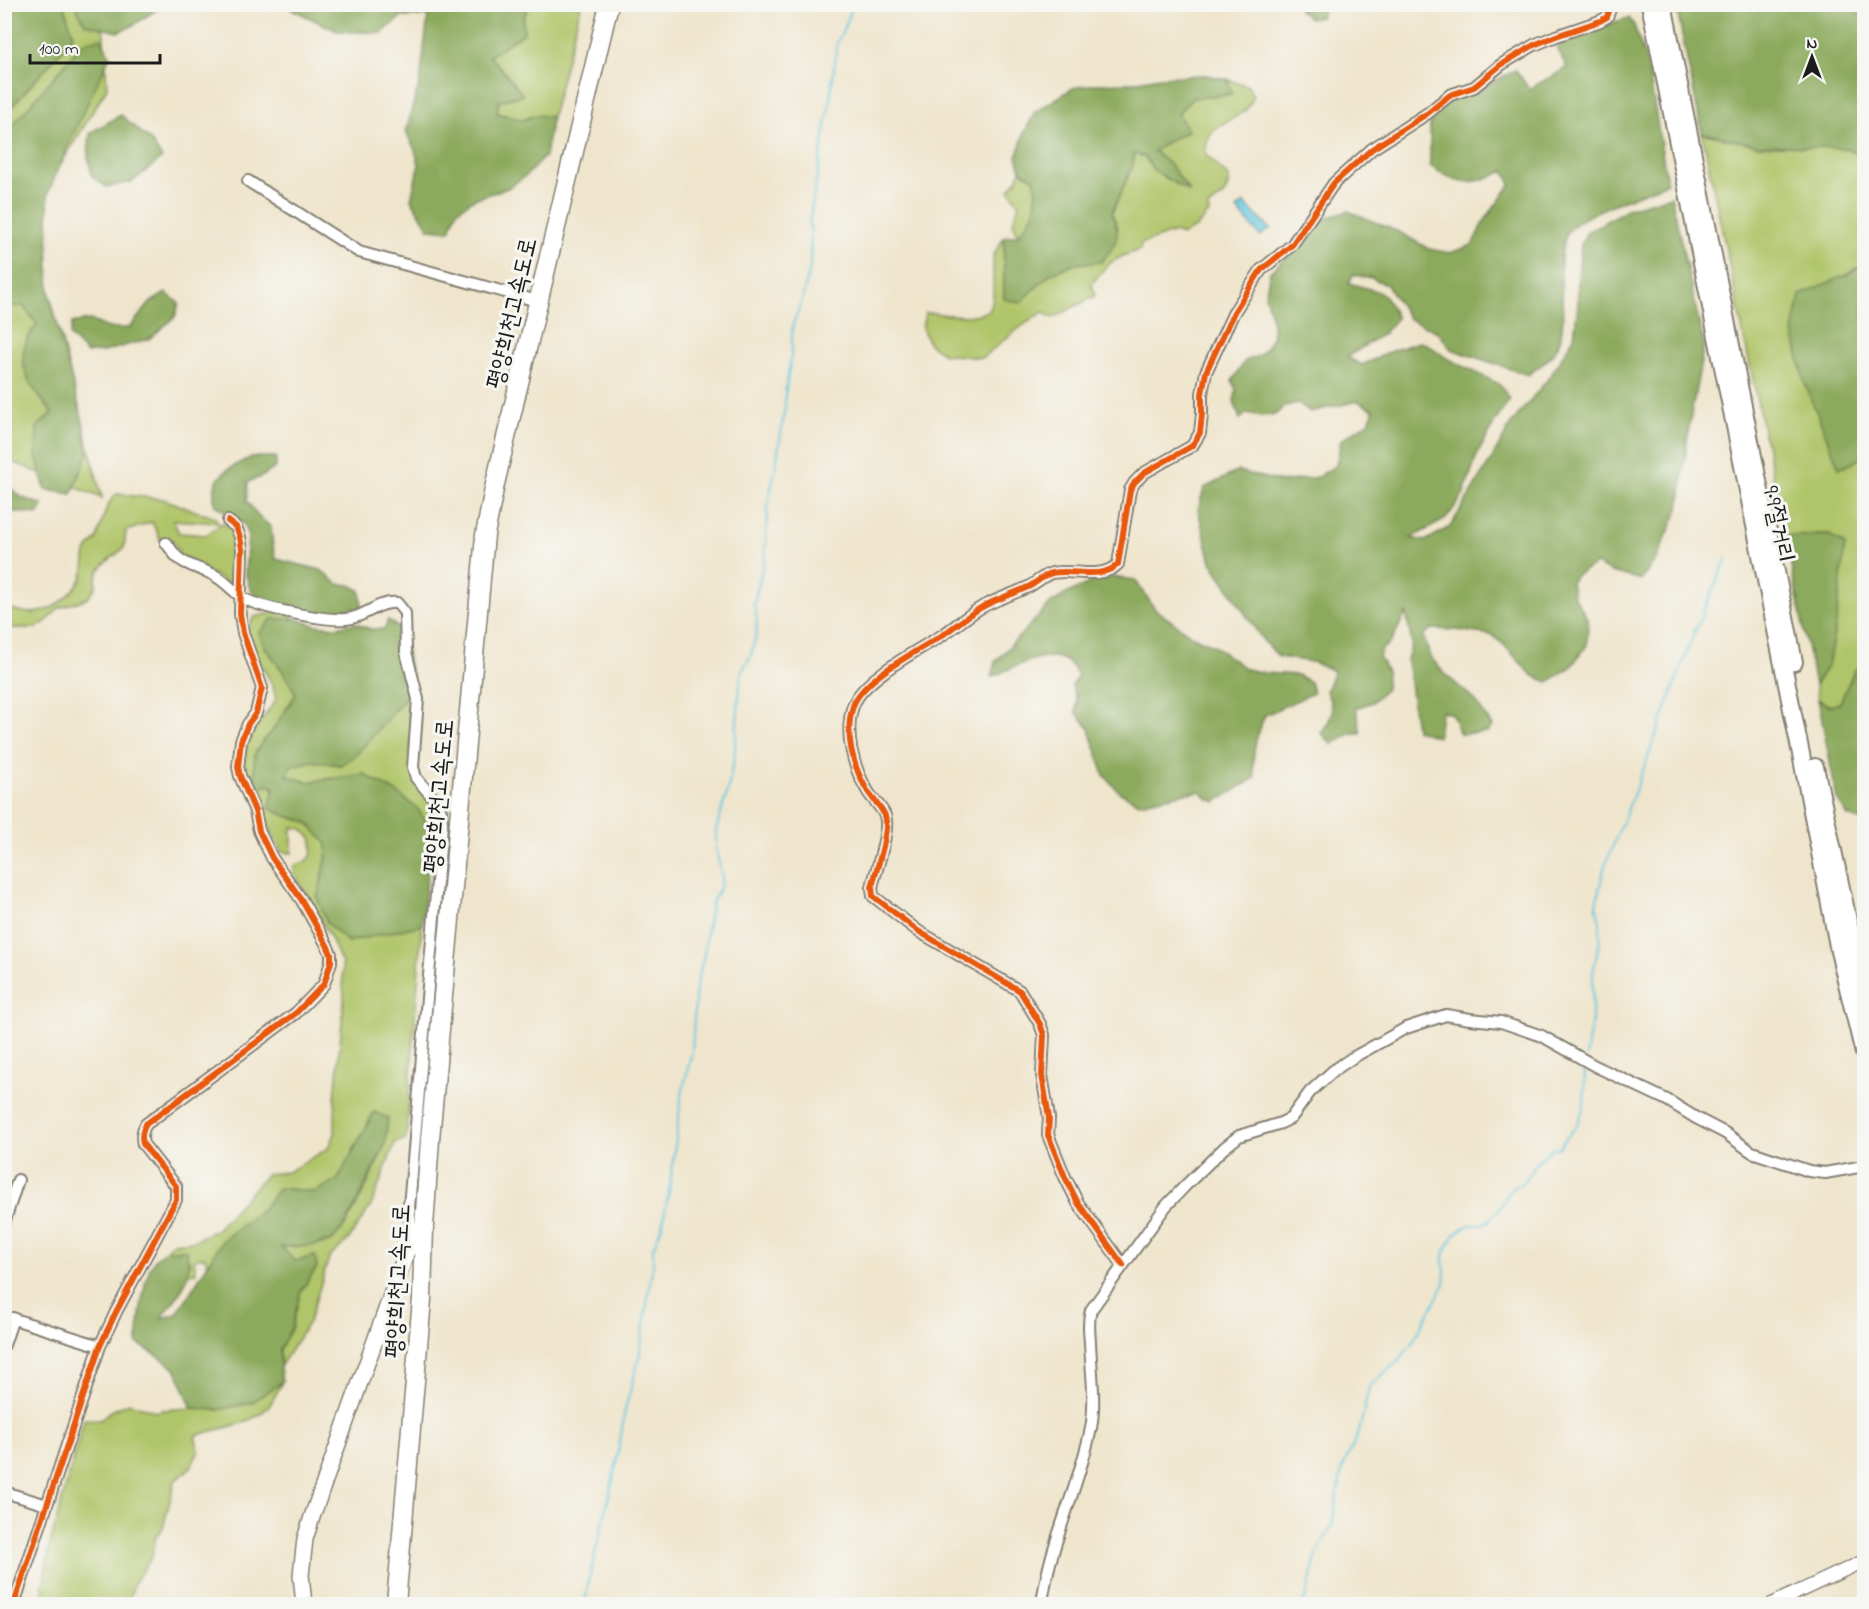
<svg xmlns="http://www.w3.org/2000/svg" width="1869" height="1609" font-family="'Indie Flower','Poor Story',sans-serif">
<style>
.green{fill:#b0c569;stroke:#667042;stroke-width:1.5}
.forest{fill:#8caa5d;stroke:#54633c;stroke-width:1.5}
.water{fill:#60c6dd;stroke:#3e717c;stroke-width:1.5}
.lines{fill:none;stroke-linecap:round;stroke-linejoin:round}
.stream{stroke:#60c6dd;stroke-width:2}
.minor-casing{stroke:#868074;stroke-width:14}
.tertiary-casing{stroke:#868074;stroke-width:15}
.secondary-casing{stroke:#868074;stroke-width:18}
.trunk-casing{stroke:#868074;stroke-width:20}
.motorway-casing{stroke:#868074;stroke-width:21}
.minor{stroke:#fff;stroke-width:10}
.tertiary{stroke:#fff;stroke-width:12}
.secondary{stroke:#fff;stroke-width:15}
.trunk{stroke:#fff;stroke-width:16}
.motorway{stroke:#fff;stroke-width:18}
.cycleway-casing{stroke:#f6f6f2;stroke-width:10}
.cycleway{stroke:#e8590c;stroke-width:6}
.labels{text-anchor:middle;stroke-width:6;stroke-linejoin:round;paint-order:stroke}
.street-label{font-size:24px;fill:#1c1c1c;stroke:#f6f6f2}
</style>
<rect width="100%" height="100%" fill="#f6f6f2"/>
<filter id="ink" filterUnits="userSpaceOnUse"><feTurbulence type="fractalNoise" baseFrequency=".0167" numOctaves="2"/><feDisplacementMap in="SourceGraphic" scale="12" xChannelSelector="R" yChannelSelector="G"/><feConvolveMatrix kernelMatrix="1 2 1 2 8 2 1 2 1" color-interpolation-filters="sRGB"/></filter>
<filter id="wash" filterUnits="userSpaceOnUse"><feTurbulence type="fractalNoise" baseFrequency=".008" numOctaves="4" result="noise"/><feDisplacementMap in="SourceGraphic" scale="24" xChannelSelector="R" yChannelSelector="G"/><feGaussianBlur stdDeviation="1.35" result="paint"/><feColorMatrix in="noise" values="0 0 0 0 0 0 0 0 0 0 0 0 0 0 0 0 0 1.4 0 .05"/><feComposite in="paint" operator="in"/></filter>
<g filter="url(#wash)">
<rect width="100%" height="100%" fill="#efe5cc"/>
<path class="green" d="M4,5H102L107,88L46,189L48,287L102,498L5,459Z
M529,5H581L552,117L536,115L523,120L496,113L498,101L522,96L488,56L523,33V19Z
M1227,79L1248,86L1253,96C1246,127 1204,114 1206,155L1229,177C1228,194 1222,197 1208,207L1209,213L1196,228L1181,235L1175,232L1141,244L1140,250C1114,258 1108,262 1092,284L1095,296L1053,318L1043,312L1018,329L982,358L944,354L929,344L922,328L925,313C948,313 969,321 990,310L993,297V256L1004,237V298L1019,303L1050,274L1073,264L1101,262L1118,228L1112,213L1133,165L1134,153L1145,157L1154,171L1189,191L1171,166L1154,151L1169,141L1188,131L1178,113L1192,98L1231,94Z
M1702,133L1757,145L1845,148L1864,157V264L1848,274L1839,467L1864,457V663L1854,671L1840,703L1829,706L1818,699L1815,685L1828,665L1836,623L1840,586L1828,535L1785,536Z
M1021,171L1035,179C1037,209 1038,212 1018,235L1013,222L1019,204L1009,189L1016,181Z
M117,494L163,499L215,518L218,523L173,520L179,533L206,535L222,523L231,527C238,546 243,567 234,587L181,556L173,542L160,539L152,522L126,531L124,548C110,560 94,567 96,586L88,598L59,608L47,621L36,628H5L4,606C31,618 52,614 71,592C76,587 80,583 82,577C86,569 83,558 87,550C91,544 96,542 98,535C103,522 105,503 117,494Z
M272,613H285L296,619H272L265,647L282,670L296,694L271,733L265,739L256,788L271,785L286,816L307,822L328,844L326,861L317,898L347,942L422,925L406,1139L395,1143L371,1206L348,1240L329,1258L309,1322L280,1367V1349L291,1329L301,1291L317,1267L295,1261L280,1247C293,1246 320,1247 331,1241C348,1231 376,1165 385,1145L374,1112L337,1181L314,1192L279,1188L264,1209L223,1240L207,1265L205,1257L194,1259L196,1273L187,1274L190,1262L166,1250L172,1243L193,1241L216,1230L267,1174L288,1172L327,1149L335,1134V1098L344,999L342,964L331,938L294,874V866C312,860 313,858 312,839L302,829L292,827V853L281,852L247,781L244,768L245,747L252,726L264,717L276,700L273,686L249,644L247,629L254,617Z
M413,689L414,701L410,755L431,802L433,817L431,844L429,827L332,778L308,782L287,776L291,766L312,761L340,765L356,755Z
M282,1382C278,1390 274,1400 268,1407C249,1427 220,1427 195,1436L199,1451L191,1467L175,1481L163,1528L156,1536L152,1557L134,1583L128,1604H44L43,1584L51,1540L84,1419L100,1420L109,1412L129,1403L158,1412L161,1410L192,1408L217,1410L251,1403Z"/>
<path class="forest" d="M5,4L64,5L73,35L65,47L5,114Z
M75,5H164L130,27L118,32L85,24Z
M283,5H529L523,19L524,33L489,56L501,68L523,95L499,101L497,113L523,120L536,115L552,117L545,156L527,175L508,188L474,199L457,211L450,231L429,229L411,199L419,164L415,150L406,132L413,105L420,82L428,16L401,17L382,33L337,31Z
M1299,5V4L1325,5L1320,17L1310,18L1299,10Z
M1676,5H1864V157L1845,148L1757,145L1702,133Z
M1629,18L1634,25L1648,66L1667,183C1646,192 1579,214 1568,232C1550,263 1573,318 1556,350C1550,360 1537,368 1528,375L1451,349L1438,332L1409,319L1387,285L1372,278L1353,275L1349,283L1376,291L1385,296L1397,318L1383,334L1347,357L1362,365L1394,350L1419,342L1427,344L1445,357L1499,384L1510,399L1495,422L1477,455L1463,496L1446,519L1411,538L1425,541L1450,527L1491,460L1511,424L1551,375L1574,337L1578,303V278L1581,245L1587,232L1629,208L1671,196L1704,345L1689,426L1679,509L1658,555L1642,580L1611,572L1596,564L1576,575L1571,583L1574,596L1588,620L1587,645L1571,667L1548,682L1532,675L1503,644L1491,635L1457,630L1431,629L1423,636L1432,659L1446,675L1475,700L1492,726L1488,732L1460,734L1452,714L1441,711L1438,737L1416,730L1407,659L1412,644L1406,613L1391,642L1382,649L1379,656L1387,672L1386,689L1372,702L1356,708L1361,733H1352L1332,744L1321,733C1334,715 1335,711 1326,691L1334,671L1312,662L1279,657L1262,639L1211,562L1198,510L1204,488L1238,471L1282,482L1318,477L1336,465L1341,440L1369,422L1374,410L1358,401L1310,412L1298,403L1285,406L1276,414L1262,416L1247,413L1240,419L1234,402L1236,390L1232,381L1245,361L1260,355L1268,345L1273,335L1271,315L1265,296L1270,272L1293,251L1306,229L1323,219L1348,211L1399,232L1429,249L1450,253L1472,245L1483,223L1511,184L1504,171C1473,186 1459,186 1430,166V123L1444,105L1457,97L1478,92L1496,80L1516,70L1529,89L1567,68L1557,48L1576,32Z
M101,38L110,56L80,119L48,193L49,294L84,426L88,453L72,494L45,490L36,456L37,427L52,413C37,394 17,372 25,345C27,337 33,330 37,324L23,306L5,307V134L84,42Z
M1205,75L1227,79L1232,94L1193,98L1178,113L1188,131L1169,141L1154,151L1171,166L1190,192L1154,171L1145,157L1134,154L1133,165L1112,212C1121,236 1118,243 1101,262L1073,264L1050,274L1020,303L1004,299V237L1018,235C1038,212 1037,209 1035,179L1021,171L1017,156L1024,133L1035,112L1073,88L1095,84L1127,83L1160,77Z
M121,115L151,141L162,158L132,182L106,187L92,176L88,157L90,133Z
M1864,264V457L1839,468L1804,381L1793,332L1800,295L1848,274Z
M166,293L179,303L175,317L149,339L103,352L86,353L70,336L72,323L90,320L108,328H129L151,302Z
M252,457H276V467L261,477L248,482L247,501L258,516L271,527L273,547L276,559L321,570L338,584L350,585L360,590L362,607L338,611L312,613L258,599L250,589L245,571L248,537L244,524L215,505C208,477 229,467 252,457Z
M5,478C13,496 24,499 43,505L39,514L5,511Z
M1829,535L1845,545L1836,623L1828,665L1815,685L1785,536Z
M1113,577L1135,580L1155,609L1192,636L1213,645L1246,669L1265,673L1297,675L1310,682L1313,693L1265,715C1256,735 1250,756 1255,778L1216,802L1208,799L1200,791L1181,794L1139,803L1120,793L1104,775L1089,728L1076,712L1077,701L1072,686L1078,676C1076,673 1073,666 1070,664C1050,645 1012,669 991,677L995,662L1050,604L1068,593L1091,582Z
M272,619H296L316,625L336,627L355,623L370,629H384L388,620L404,632L413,689L356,755L341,765L312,761L291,766L287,776L308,782L364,774L396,792L418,809L429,827L431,844L422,925L348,942L327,923L317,898L326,861L327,844L307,822L286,816L269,808L274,788L271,785L256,788L254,766L255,753L265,738L271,733L296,694L282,670L265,647L259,633Z
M1864,663V822L1848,816L1837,799L1818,699L1829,706L1840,703L1854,671Z
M374,1112L388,1118L385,1145L346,1224L331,1241L309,1246L281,1247L295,1261L315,1256L317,1267L301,1291L291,1329L280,1349V1367L282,1382L251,1403L217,1410L192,1408L176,1370L164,1360L137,1343C139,1323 143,1274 155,1259C158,1256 162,1253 166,1250H186C195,1281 178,1294 162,1318L177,1314L223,1240L263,1209L279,1188L314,1192L337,1181Z"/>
<path class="water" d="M1244,203L1270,229L1260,236L1237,209Z"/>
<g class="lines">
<path class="stream" d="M1586,1057L1592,1020L1593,973L1600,939V922L1596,904L1604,868L1639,781L1694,633L1727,558
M585,1604L589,1579L615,1471L625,1410L639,1358L653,1263V1248L662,1226L670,1186L681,1098L692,1051L696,987L704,955L707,928L712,902L720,888L722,878L716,848V830L728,789L734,759L741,672L751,655L756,635L757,621L754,604L765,557L768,503L776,465L785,407V394L792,350V333L794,321L801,304L810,268L811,233L809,223L829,108L837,43L849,17L852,4
M1301,1604L1306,1598L1317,1553L1332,1526L1342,1469L1359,1432L1369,1387L1400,1359L1411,1345L1444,1285L1445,1270L1443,1262L1445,1251L1454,1236L1461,1229L1470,1225H1478L1489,1221L1501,1206L1508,1194L1516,1186L1523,1183L1531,1172L1535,1164L1552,1148H1559C1564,1137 1575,1131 1579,1120C1587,1103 1584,1084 1585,1066"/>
</g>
</g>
<g filter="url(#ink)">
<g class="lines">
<defs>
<path id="minor" d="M248,181L359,252L530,299
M166,543C170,547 173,553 177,557C186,566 203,569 214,575C225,581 233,591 243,598C261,608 324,621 346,619C365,618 377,601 397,603L405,613L406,652L418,699L413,767L416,778L436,801L441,811L442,824L409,1207L412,1242
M4,1223L18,1180
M1123,1265L1078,1203L1065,1177L1048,1135L1049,1118L1042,1075L1044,1035L1040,1024L1020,991L918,931L873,896L872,887C876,871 888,836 886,820C885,809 872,800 867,790C853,767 844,733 853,706C862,679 917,651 941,636C955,627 968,615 982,607C997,599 1013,594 1028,587C1036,583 1044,575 1052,573C1073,568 1101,581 1118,564L1130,490L1135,482L1144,473L1192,446L1200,433L1202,414V394L1206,372L1234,312L1261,270L1292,245L1334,183L1372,149L1428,113L1450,95L1474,87L1502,64L1534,45L1556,36L1600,21L1607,17L1612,4
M4,1316L100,1346
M4,1345L13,1318
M4,1492L47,1505
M14,1604L100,1346L116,1312L176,1200V1186L143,1144C141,1136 142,1131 146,1124L296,1013L324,984L331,962V954L327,945L301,899L272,858L259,831L255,811L240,776L238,767L241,741L248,724L256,713L262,688L243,633L240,614L242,549L240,537L236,527L228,521
M1042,1604C1049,1544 1079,1488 1091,1428C1096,1401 1091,1370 1090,1342C1089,1331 1088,1320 1091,1310L1166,1206L1185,1186L1224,1148L1239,1136L1281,1123L1291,1118L1310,1092L1333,1071L1352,1058L1406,1028L1446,1015L1470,1019L1501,1022L1542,1036L1595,1066L1667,1100L1696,1118L1725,1133L1752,1152L1809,1171L1825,1173L1864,1166"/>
<path id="tertiary" d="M1772,1604L1864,1561"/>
<path id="secondary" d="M304,1604L301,1575L305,1539L313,1514L407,1251L419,1230"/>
<path id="trunk" d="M1650,4L1801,754L1839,951L1864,1053
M1663,4L1794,662
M1815,767L1864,995"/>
<path id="motorway" d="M396,1604L422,1299L424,1227L430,1139L485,535L495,484L609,4"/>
</defs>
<use href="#minor" class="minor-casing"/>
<use href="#tertiary" class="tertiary-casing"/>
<use href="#secondary" class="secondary-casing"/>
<use href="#trunk" class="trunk-casing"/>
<use href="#motorway" class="motorway-casing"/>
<use href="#minor" class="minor"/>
<use href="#tertiary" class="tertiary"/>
<use href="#secondary" class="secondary"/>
<use href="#trunk" class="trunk"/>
<use href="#motorway" class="motorway"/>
<defs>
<path id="cycleway" d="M1123,1265L1078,1203L1065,1177L1048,1135L1049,1118L1042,1075L1044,1035L1040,1024L1020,991L918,931L873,896L872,887C876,871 888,836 886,820C885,809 872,800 867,790C853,767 844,733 853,706C862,679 917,651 941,636C955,627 968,615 982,607C997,599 1013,594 1028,587C1036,583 1044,575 1052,573C1073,568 1101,581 1118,564L1130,490L1135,482L1144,473L1192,446L1200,433L1202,414V394L1206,372L1234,312L1261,270L1292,245L1334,183L1372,149L1428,113L1450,95L1474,87L1502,64L1534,45L1556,36L1600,21L1607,17L1612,4
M14,1604L100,1346L116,1312L176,1200V1186L143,1144C141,1136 142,1131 146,1124L296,1013L324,984L331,962V954L327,945L301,899L272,858L259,831L255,811L240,776L238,767L241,741L248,724L256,713L262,688L243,633L240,614L242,549L240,537L236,527L228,521"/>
</defs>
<use href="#cycleway" class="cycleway-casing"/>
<use href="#cycleway" class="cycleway"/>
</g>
</g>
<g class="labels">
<g class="street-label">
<text transform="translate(511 313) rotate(-77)" y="8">평양희천고속도로</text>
<text transform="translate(1779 524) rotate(78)" y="8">9·9절거리</text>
<text transform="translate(438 796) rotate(-85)" y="8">평양희천고속도로</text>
<text transform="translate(397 1281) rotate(-87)" y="8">평양희천고속도로</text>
</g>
</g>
<rect width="1869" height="1609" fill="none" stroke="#f6f6f2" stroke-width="24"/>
<g transform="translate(1812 57)" stroke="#f6f6f2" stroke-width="4.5" paint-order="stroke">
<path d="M0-4.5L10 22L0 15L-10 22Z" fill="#1c1c1c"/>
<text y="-9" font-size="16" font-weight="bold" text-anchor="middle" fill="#1c1c1c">N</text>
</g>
<path d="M30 54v9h130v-9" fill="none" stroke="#1c1c1c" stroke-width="3"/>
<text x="39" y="54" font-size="18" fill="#1c1c1c" stroke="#f6f6f2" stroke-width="4.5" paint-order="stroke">100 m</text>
</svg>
